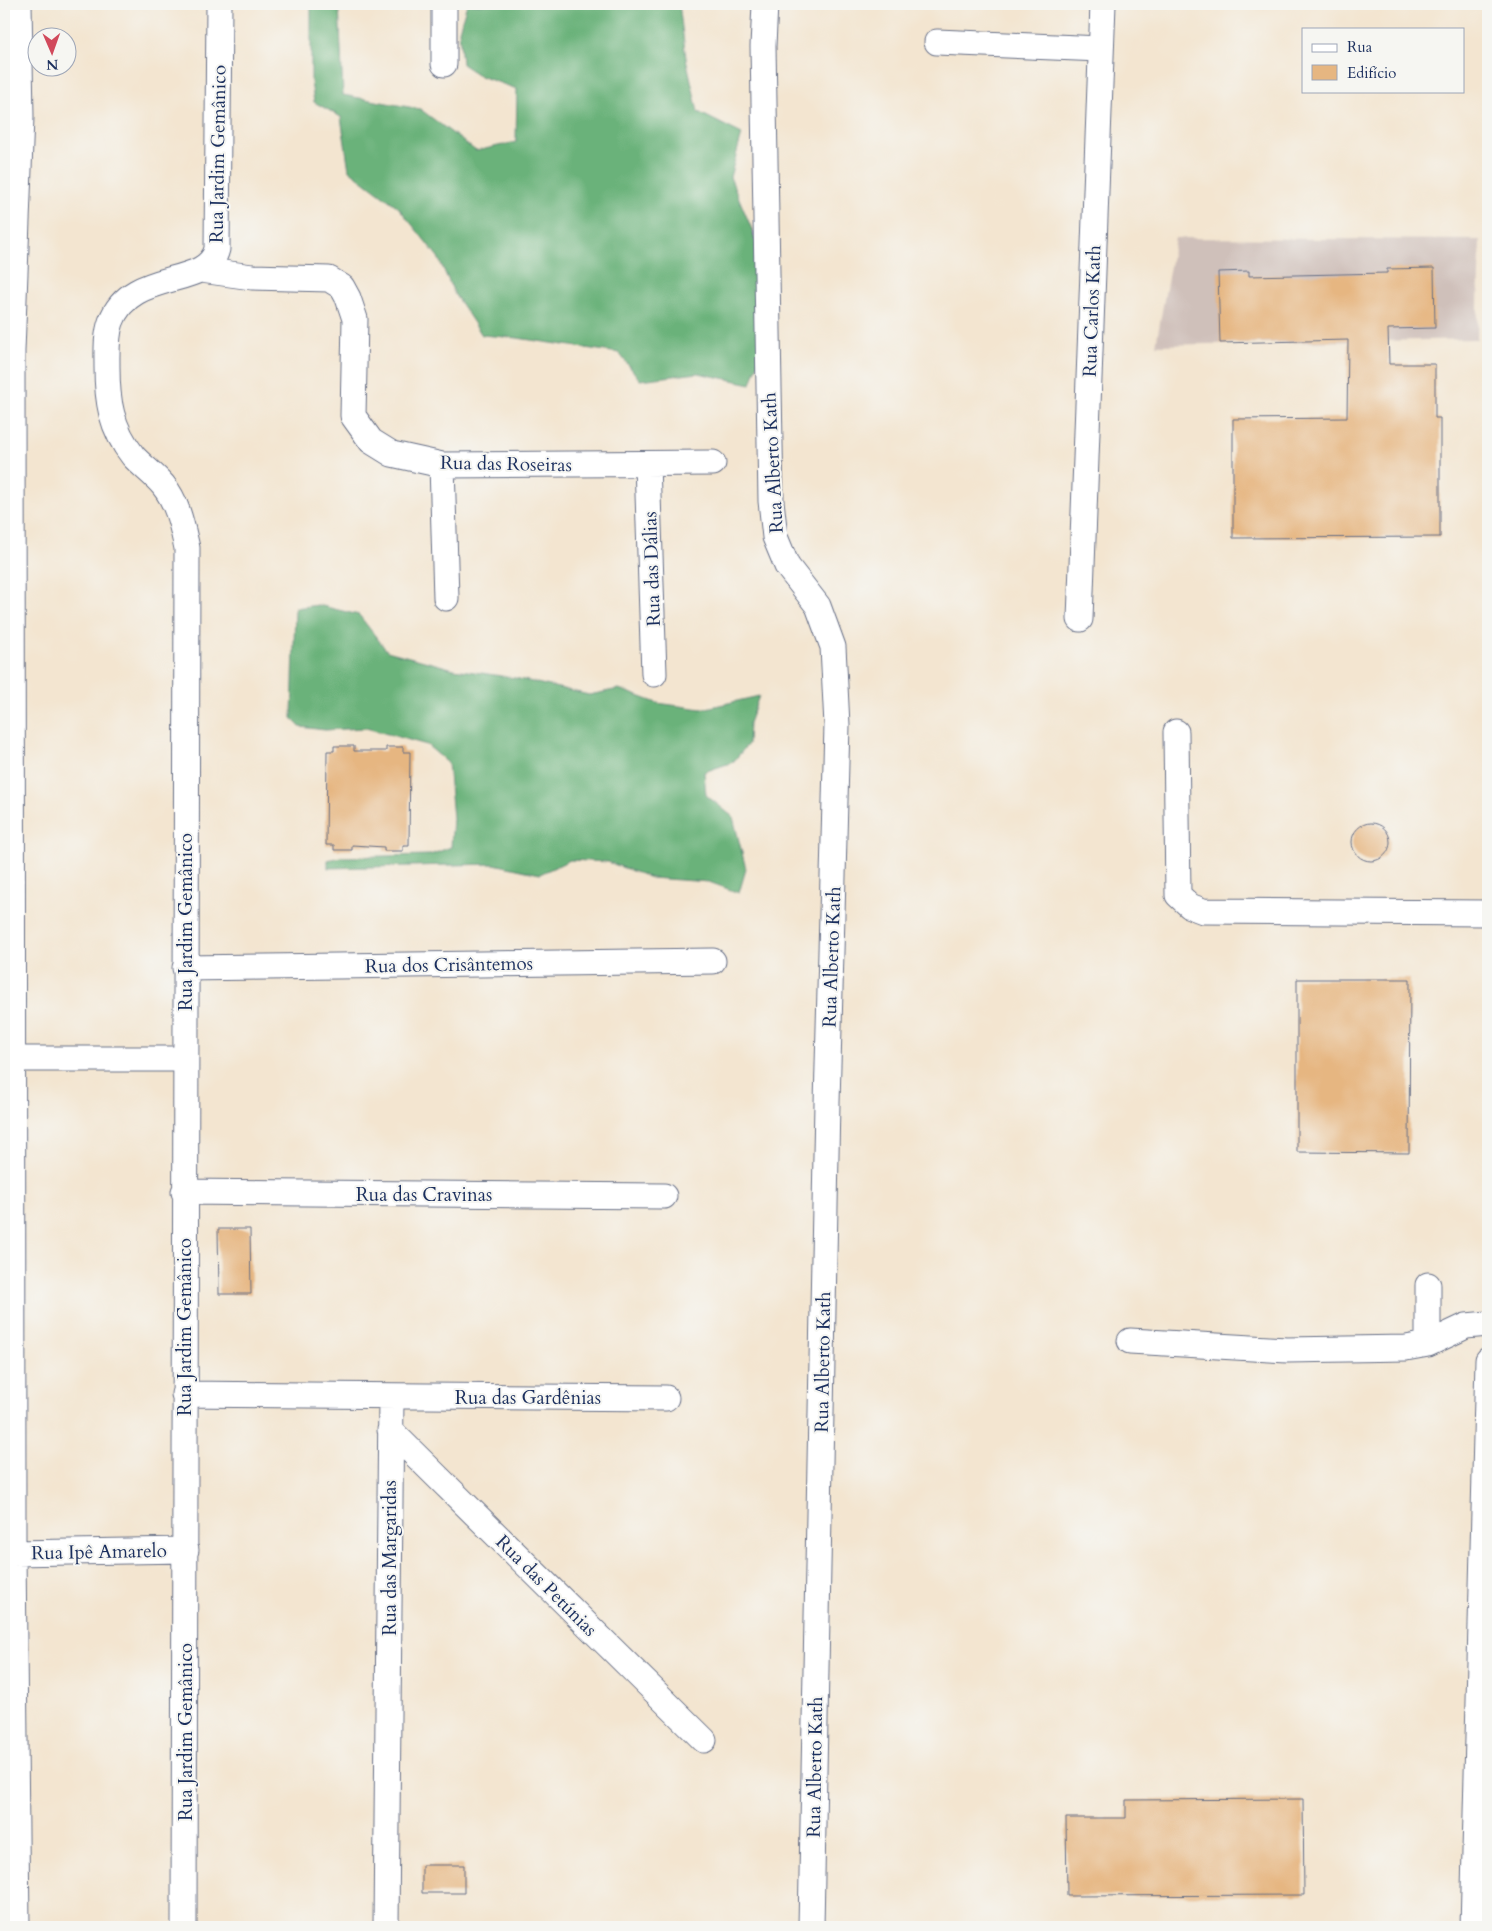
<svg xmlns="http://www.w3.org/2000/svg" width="1492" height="1931" font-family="Cardo,serif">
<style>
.industrial{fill:#cfc0ba}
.forest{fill:#6bb27a;stroke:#43706c}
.building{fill:#e6b681}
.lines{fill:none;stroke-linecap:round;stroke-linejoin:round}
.minor-casing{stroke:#676f86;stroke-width:27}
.minor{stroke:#fff;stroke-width:25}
.labels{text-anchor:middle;stroke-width:4;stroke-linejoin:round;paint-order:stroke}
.street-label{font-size:19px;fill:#1b2f5e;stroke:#f6f6f2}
</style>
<rect width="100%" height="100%" fill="#f6f6f2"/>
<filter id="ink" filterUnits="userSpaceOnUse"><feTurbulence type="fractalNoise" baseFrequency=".02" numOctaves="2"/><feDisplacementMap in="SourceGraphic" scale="10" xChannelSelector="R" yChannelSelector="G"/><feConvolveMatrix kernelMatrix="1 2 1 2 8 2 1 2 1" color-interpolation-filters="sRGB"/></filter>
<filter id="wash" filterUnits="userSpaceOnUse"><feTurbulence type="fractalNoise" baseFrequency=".0096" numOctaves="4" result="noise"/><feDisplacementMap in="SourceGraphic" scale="20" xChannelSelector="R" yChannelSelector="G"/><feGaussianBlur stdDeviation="1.12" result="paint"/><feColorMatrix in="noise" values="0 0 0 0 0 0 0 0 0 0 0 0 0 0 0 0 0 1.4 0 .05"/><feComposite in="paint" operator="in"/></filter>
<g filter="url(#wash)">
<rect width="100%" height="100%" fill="#f3e5d0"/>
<path class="industrial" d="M1175,238L1480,240L1477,339L1156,345Z"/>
<path class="forest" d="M311,4H339L343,95L420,109L476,151L516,142L517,89L480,76L462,64L459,30L467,4H679L686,58L698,112L742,134L730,177L758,244L761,354L751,384L698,373L640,380L619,353L517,338L482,335L455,295L438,257L398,207L349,170L341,117L314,102L311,82Z
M318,605L359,615L387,651L454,669L515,678L589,695L619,689L657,703L702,709L759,696L749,723L748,744L733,762L704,772L706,795L733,817L746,869L739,893L709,882L651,878L608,862L570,860L540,874L494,864L328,868V860L340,857L430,855L451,847L453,818L448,763L427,745L366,728L325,730L300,727L292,718L295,608Z"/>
<g id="blocks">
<path class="building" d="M1434,268L1435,328L1388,329L1389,364H1435V418H1440V537L1233,538V419L1347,418L1348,340L1220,343L1218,272L1249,271V276L1387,273V269Z
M334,746H354V751H386V747H403V752H410L409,846H403V851H384V847L352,845V850H334V845H326L327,751H334Z
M1352 842a19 19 0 1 1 38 0a19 19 0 1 1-38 0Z
M1297,979H1410L1409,1153L1297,1152Z
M218,1229H250L251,1294H219Z
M1303,1799L1304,1895L1067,1896L1066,1818H1126V1800Z
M422,1865H464V1893H422Z"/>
</g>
</g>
<g filter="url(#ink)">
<use href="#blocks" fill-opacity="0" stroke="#676f86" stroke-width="1"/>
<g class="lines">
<defs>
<path id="minor" d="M765,4L763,46L771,501L775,537L787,566L818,606L833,647L837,725L827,1103L811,1927
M937,42L1101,49
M444,64V4
M201,270L252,277L329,279L342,287L348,298L355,319L353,416L371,441L392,454L442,465L713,463
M647,464L654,674
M442,465L446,598
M1080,619L1103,4
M1176,732L1178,895L1190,906L1203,911L1488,913
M185,968L713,961
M12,1059H185
M184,1192L664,1196
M1130,1341L1287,1350L1406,1348L1428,1344L1466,1326L1488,1324
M1428,1344V1285
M184,1394L666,1398
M390,1430L704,1740
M13,1553L186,1550
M17,1927L13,1553L12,351L21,117L19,4
M184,1927L187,548C182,526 178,503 163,485C154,474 142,466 133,456C111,428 107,401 107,367C107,352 106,336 111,322C131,267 207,290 217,249L219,4
M386,1927L391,1396
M1473,1927L1488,1360"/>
</defs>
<use href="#minor" class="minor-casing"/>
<use href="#minor" class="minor"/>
</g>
</g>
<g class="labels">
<g class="street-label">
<text transform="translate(217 154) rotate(-89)" y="7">Rua Jardim Gemânico</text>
<text transform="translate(1091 311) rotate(-88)" y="7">Rua Carlos Kath</text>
<text transform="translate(506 463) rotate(1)" y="7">Rua das Roseiras</text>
<text transform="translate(772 463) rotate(-93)" y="7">Rua Alberto Kath</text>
<text transform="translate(651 569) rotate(-92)" y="7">Rua das Dálias</text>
<text transform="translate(185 922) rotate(-90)" y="7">Rua Jardim Gemânico</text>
<text transform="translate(831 957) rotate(-88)" y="7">Rua Alberto Kath</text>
<text transform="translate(449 964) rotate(-1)" y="7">Rua dos Crisântemos</text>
<text x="424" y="1201">Rua das Cravinas</text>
<text transform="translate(184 1327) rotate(-90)" y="7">Rua Jardim Gemânico</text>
<text transform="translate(822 1362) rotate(-89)" y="7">Rua Alberto Kath</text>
<text x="528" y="1404">Rua das Gardênias</text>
<text transform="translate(99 1551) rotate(-1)" y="7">Rua Ipê Amarelo</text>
<text transform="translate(389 1558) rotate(-90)" y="7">Rua das Margaridas</text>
<text transform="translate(547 1585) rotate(45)" y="7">Rua das Petúnias</text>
<text transform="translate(185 1732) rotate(-90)" y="7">Rua Jardim Gemânico</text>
<text transform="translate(814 1767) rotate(-89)" y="7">Rua Alberto Kath</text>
</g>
</g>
<rect width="1492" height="1931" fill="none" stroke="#f6f6f2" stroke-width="20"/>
<rect x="1302" y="28" width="162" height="65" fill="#f6f6f2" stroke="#9ea6b7"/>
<rect x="1312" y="44" width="25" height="8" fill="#ffffff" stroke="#9ea6b7"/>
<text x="1347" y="52" font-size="15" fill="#1b2f5e">Rua</text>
<rect x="1312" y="65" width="25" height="15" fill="#e6b681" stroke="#9ea6b7"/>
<text x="1347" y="78" font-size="15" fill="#1b2f5e">Edifício</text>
<g transform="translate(52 52) rotate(178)"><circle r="24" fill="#f6f6f2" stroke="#9ea6b7"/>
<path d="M0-4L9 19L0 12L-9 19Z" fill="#d1495b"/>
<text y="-8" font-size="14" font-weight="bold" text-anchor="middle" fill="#1b2f5e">N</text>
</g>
</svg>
